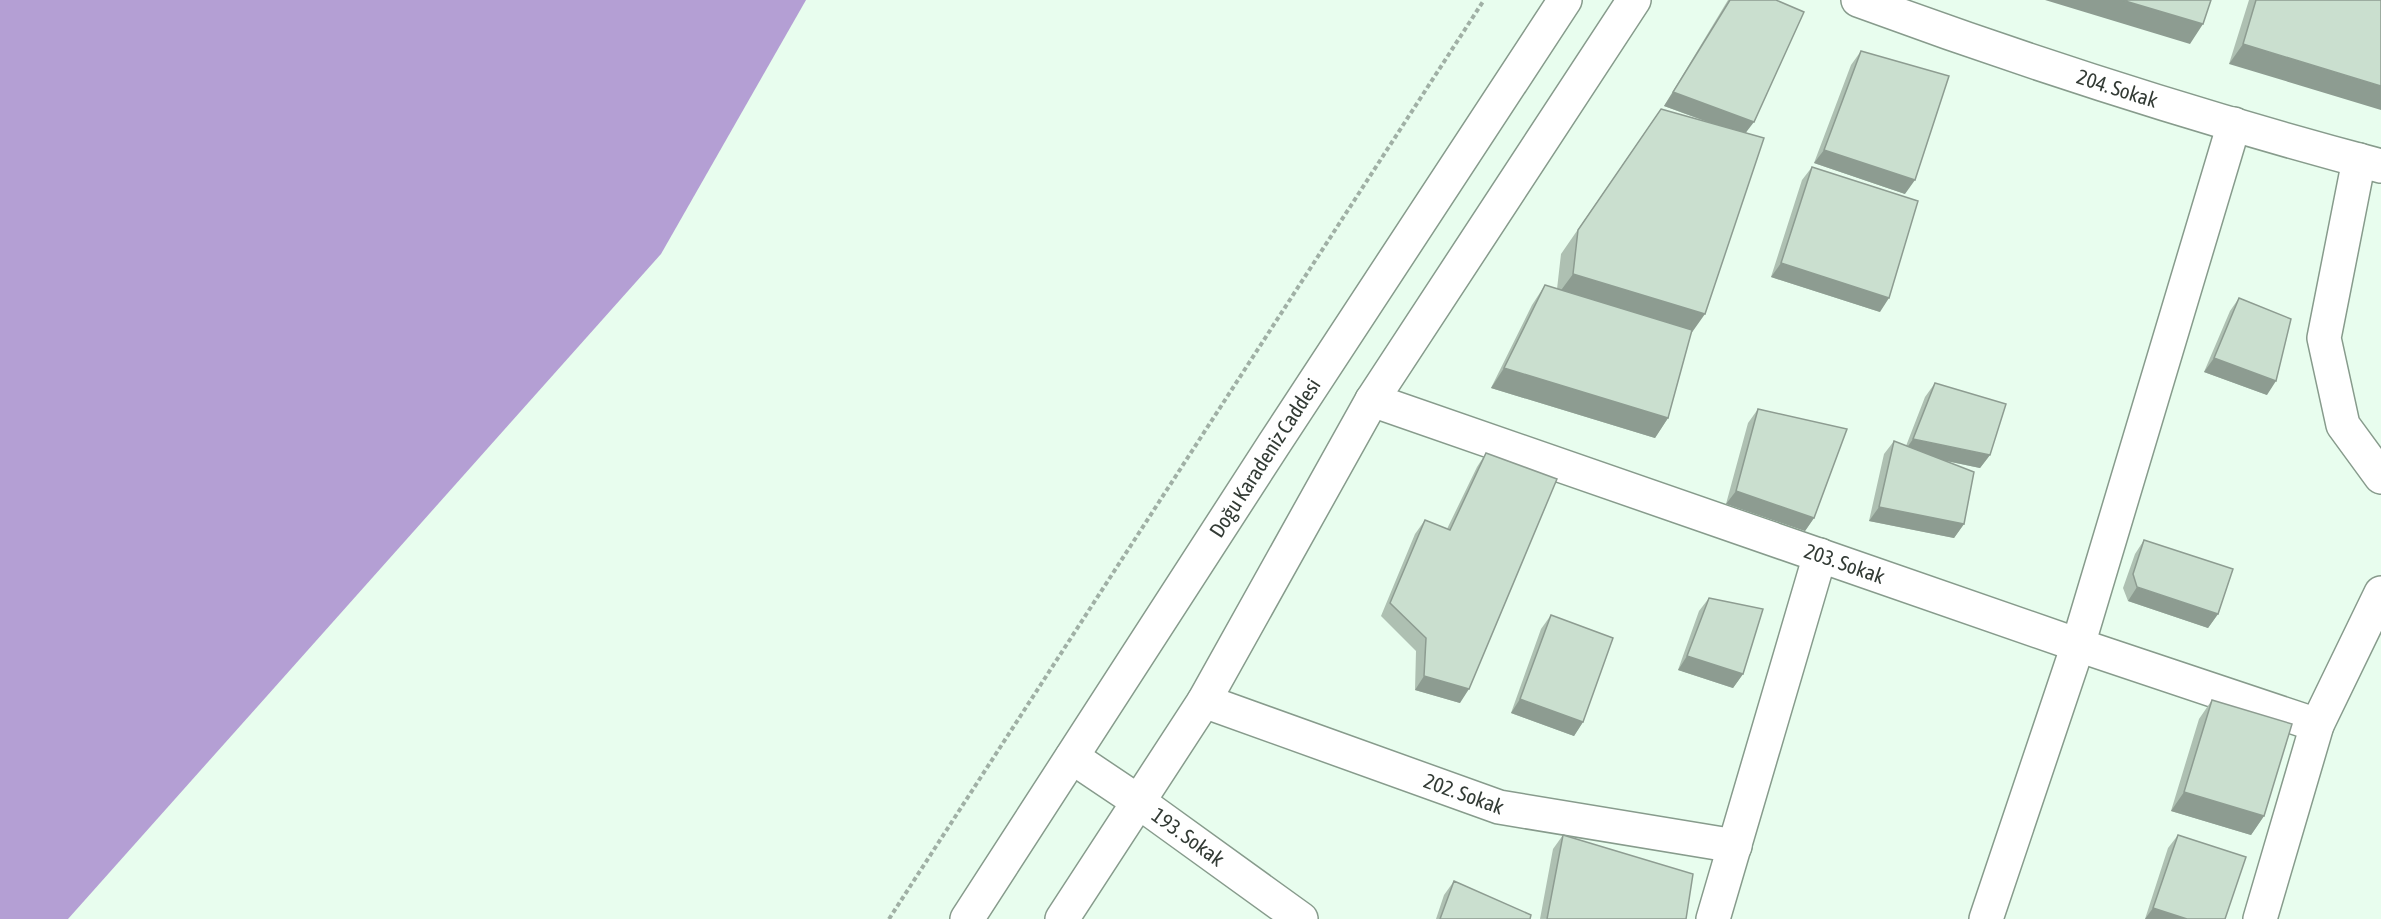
<svg xmlns="http://www.w3.org/2000/svg" width="2381" height="919" font-family="'Asap Condensed',sans-serif">
<style>
.water{fill:#b49fd4}
.lines{fill:none;stroke-linecap:round;stroke-linejoin:round}
.street-casing{stroke:#879b8c;stroke-width:36}
.primary-casing{stroke:#879b8c;stroke-width:36}
.path{stroke:#a0b0a5;stroke-width:4;stroke-dasharray:4.5 3;stroke-linecap:butt}
.street{stroke:#fff;stroke-width:33}
.primary{stroke:#fff;stroke-width:33}
.wall{fill:#aec0b2}
.shaded-wall{fill:#8d9c91}
.building{fill:#cadfcf;stroke:#8d9c91;stroke-width:1.5}
.labels{text-anchor:middle;stroke-width:6;stroke-linejoin:round;paint-order:stroke}
.street-label{font-size:21px;fill:#333b35;stroke:#fff}
</style>
<rect width="100%" height="100%" fill="#e8fdee"/>
<path class="water" d="M0,0H806L661,254L68,919H0Z"/>
<g class="lines">
<defs>
<g id="street">
<path id="s1" d="M1858,0C2029,63 2204,119 2381,166"/>
<path d="M2359,160L2324,338L2343,425L2381,477"/>
<path id="s2" d="M1372,400L2078,645L2317,725"/>
<path id="s3" d="M1204,701L1499,807L1735,846"/>
<path id="s4" d="M1072,757L1139,802L1301,919"/>
<path d="M1713,919L1820,555"/>
<path d="M1986,919L2078,645L2234,124"/>
<path d="M2260,919L2317,725L2381,593"/>
</g>
<g id="primary">
<path id="s5" d="M967,919L1274,444L1565,0"/>
<path d="M1062,919L1204,701L1372,400L1634,0"/>
</g>
</defs>
<use href="#street" class="street-casing"/>
<use href="#primary" class="primary-casing"/>
<path class="path" d="M889,919L1484,0"/>
<use href="#street" class="street"/>
<use href="#primary" class="primary"/>
</g>
<path class="wall" d="M1728,0H1776L1746,133L1668,418L1655,438L1491,388L1532,305L1545,285L1557,289L1561,254L1661,109L1710,123L1664,106Z
M2249,0H2381L2229,64Z
M1861,51L1905,194L1814,163L1851,65Z
M1812,167L1880,312L1771,277L1802,180Z
M2239,298L2267,395L2204,372L2230,311Z
M1935,383L1990,455L1980,468L1946,461L1964,524L1954,538L1869,521L1884,454L1894,441L1906,446L1925,397Z
M1758,409L1814,518L1805,531L1726,504L1748,423Z
M1486,453L1460,703L1415,690L1416,651L1381,616L1415,534L1425,520L1447,529L1477,467Z
M2144,540L2218,614L2208,628L2128,601L2123,588L2135,554Z
M1709,598L1743,674L1733,688L1678,670L1699,611Z
M1551,615L1583,722L1574,736L1511,713L1541,629Z
M2212,700L2264,816L2251,835L2171,811L2199,719Z
M1563,835L1686,919H1540L1553,849Z
M2178,835L2225,919H2145L2168,848Z
M1454,881L1530,919H1436L1444,895Z"/>
<path class="shaded-wall" d="M2045,0H2122L2203,24L2190,44Z
M2243,44L2381,86V110L2229,64Z
M1673,92L1754,122L1744,135L1664,106Z
M1824,150L1915,180L1905,194L1814,163Z
M1781,263L1889,298L1880,312L1771,277Z
M1573,274L1705,314L1688,338L1556,297Z
M2214,358L2276,381L2267,395L2204,372Z
M1504,368L1668,418L1655,438L1491,388Z
M1913,439L1990,455L1980,468L1904,452Z
M1736,491L1814,518L1805,531L1726,504Z
M1879,507L1964,524L1954,538L1869,521Z
M2137,587L2218,614L2208,628L2128,601Z
M1687,656L1743,674L1733,688L1678,670Z
M1424,676L1469,689L1460,703L1415,690Z
M1520,699L1583,722L1574,736L1511,713Z
M2184,792L2264,816L2251,835L2171,811Z
M2153,908L2187,919H2145Z"/>
<path class="building" d="M1730,0H1776L1804,12L1754,122L1673,92Z
M2122,0H2211L2203,24Z
M2256,0H2381V86L2243,44Z
M1861,51L1949,76L1915,180L1824,150Z
M1661,109L1764,138L1705,314L1573,274L1578,230Z
M1812,167L1918,201L1889,298L1781,263Z
M1545,285L1692,330L1668,418L1504,368Z
M2239,298L2291,319L2276,381L2214,358Z
M1935,383L2006,404L1990,455L1913,439Z
M1758,409L1847,429L1814,518L1736,491Z
M1894,441L1974,472L1964,524L1879,507Z
M1486,453L1557,479L1469,689L1424,676L1426,638L1390,603L1425,520L1450,530Z
M2144,540L2233,569L2218,614L2137,587L2133,574Z
M1709,598L1763,609L1743,674L1687,656Z
M1551,615L1613,638L1583,722L1520,699Z
M2212,700L2292,724L2264,816L2184,792Z
M1563,835L1693,874L1686,919H1547Z
M2178,835L2246,857L2225,919H2187L2153,908Z
M1454,881L1531,915L1530,919H1440Z"/>
<g class="labels">
<g class="street-label">
<text dy="7" stroke="none"><textPath href="#s1" startOffset="274">204. Sokak</textPath></text>
<text dy="7" stroke="none"><textPath href="#s5" startOffset="549">Doğu Karadeniz Caddesi</textPath></text>
<text dy="7" stroke="none"><textPath href="#s2" startOffset="500">203. Sokak</textPath></text>
<text dy="7" stroke="none"><textPath href="#s3" startOffset="276">202. Sokak</textPath></text>
<text dy="7" stroke="none"><textPath href="#s4" startOffset="141">193. Sokak</textPath></text>
</g>
</g>
</svg>
